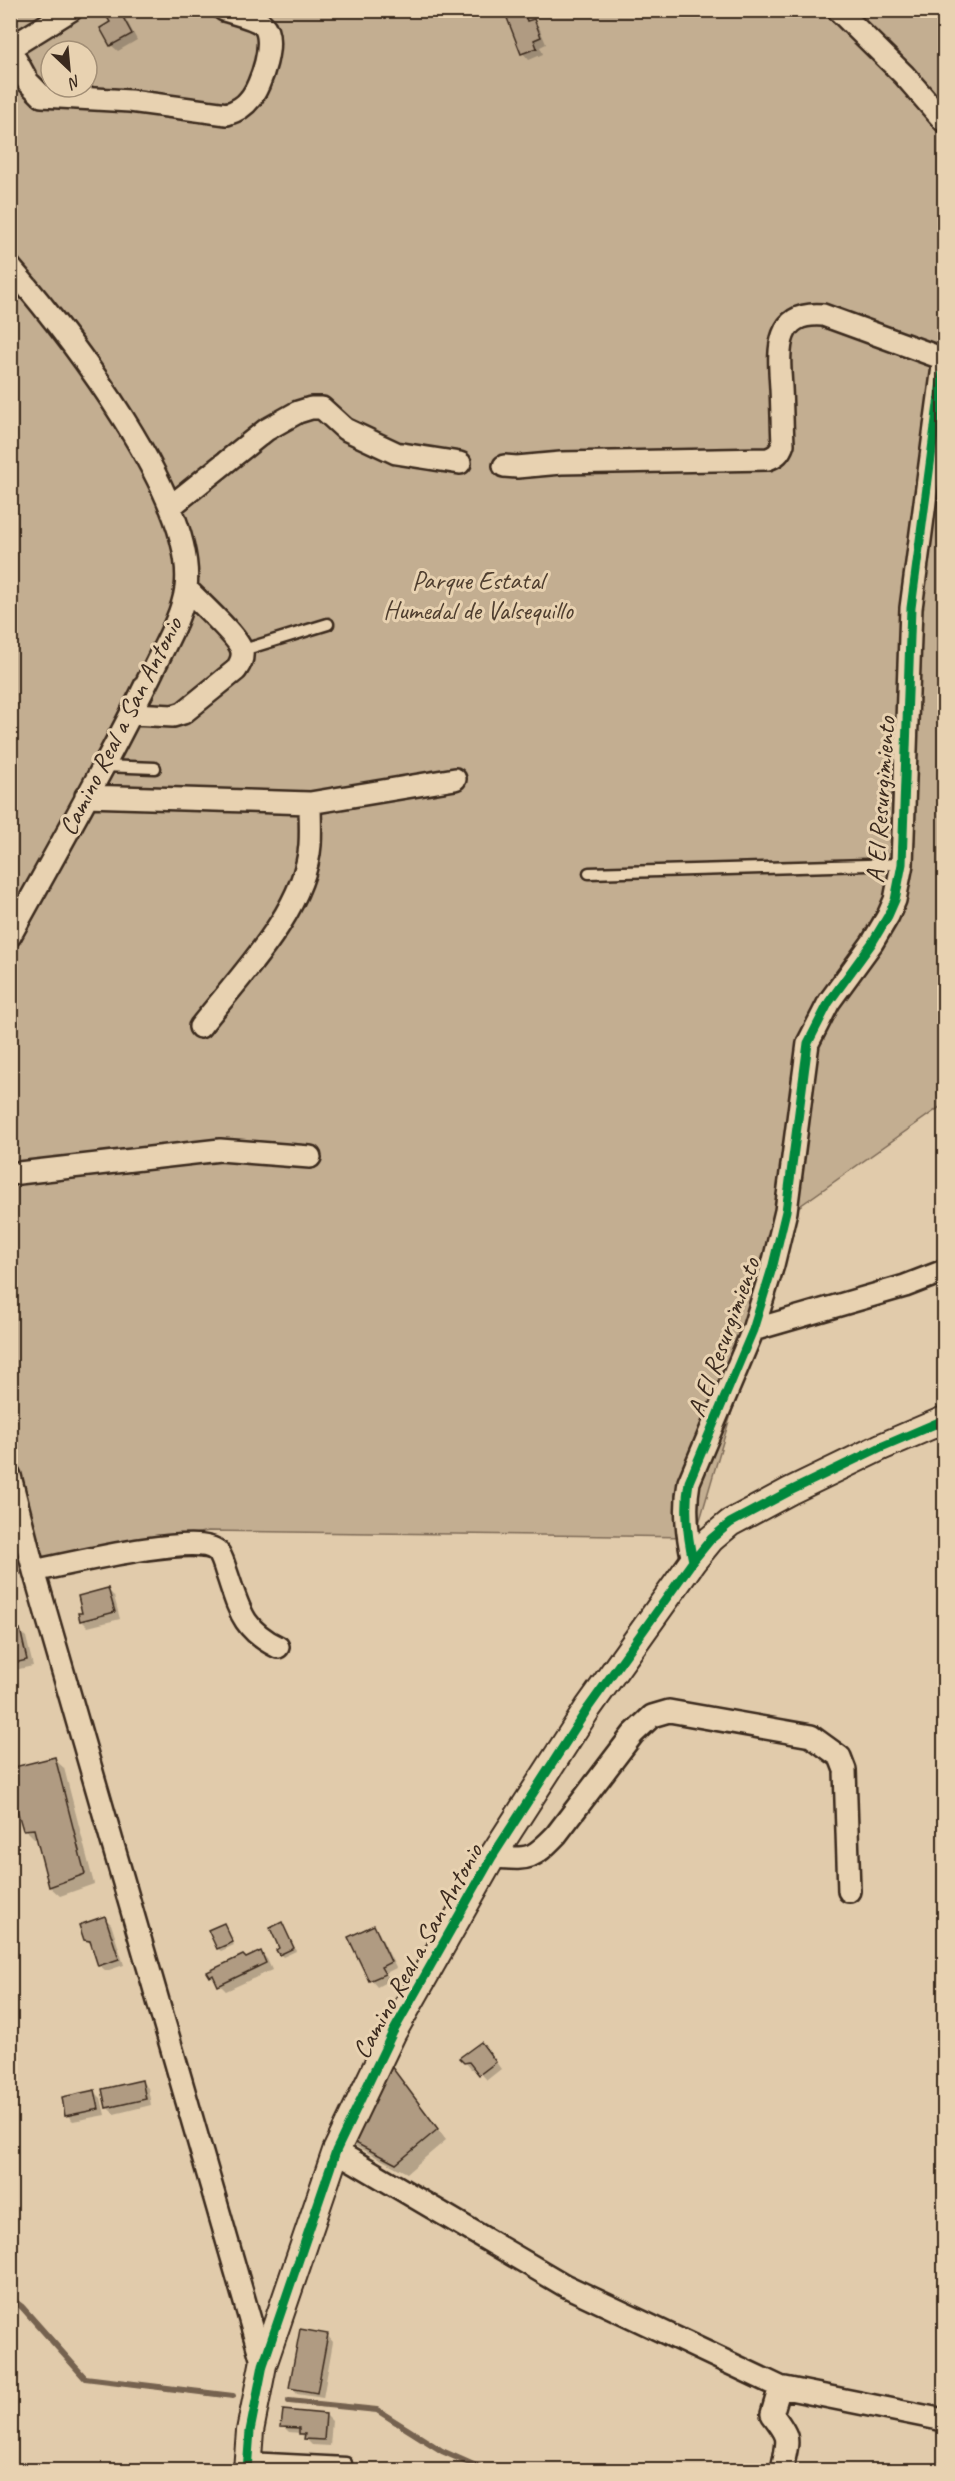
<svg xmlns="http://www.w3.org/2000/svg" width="955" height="2481" font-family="Caveat,sans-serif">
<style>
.green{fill:#c3ae91;stroke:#7f6c58;stroke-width:1.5;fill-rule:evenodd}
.shadow{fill:#0003}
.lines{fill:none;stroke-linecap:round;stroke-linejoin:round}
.stream{stroke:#75624f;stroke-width:6}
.building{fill:#b09b82;stroke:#3b2a1e;stroke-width:1.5}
.service-casing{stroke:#3b2a1e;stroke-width:15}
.minor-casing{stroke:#3b2a1e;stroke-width:26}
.tertiary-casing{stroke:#3b2a1e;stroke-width:30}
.service{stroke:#e8d2b1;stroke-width:10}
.minor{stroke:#e8d2b1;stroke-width:21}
.tertiary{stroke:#e8d2b1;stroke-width:26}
.cycleway-casing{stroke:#e8d2b1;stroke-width:13}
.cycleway{stroke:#00873e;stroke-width:9}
.labels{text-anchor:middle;stroke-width:6;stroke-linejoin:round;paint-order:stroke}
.park-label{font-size:26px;fill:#4f3e2f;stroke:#e8d2b1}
.street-label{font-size:26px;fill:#3b2a1e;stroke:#e8d2b1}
</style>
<rect width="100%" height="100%" fill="#e1cbab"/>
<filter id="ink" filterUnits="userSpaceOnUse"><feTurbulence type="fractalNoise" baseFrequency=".0167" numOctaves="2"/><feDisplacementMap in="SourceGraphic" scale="12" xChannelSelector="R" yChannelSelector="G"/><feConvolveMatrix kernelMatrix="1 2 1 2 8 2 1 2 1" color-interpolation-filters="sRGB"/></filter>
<g filter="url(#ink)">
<path class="green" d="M10,11H944V1104L790,1213L695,1537L208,1531L11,1576ZM51,51H87V87H51Z"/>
<path class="shadow" d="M105,10H121L137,40L118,51L111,45L112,23Z
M523,13L530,22L533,20L539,27L546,44L540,47L543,54L529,60L523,53L509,19Z
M108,1590L114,1596L120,1619L88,1627L82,1621L84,1614Z
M20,1631L26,1637L33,1666L10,1671V1633Z
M54,1759L64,1768L94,1884L60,1896L50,1887L38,1839H35L25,1829Z
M104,1918L111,1924L124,1965L106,1971L99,1965L92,1945L85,1939Z
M282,1924L296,1951L283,1957L280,1954Z
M224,1925L234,1945L221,1951L218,1949Z
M373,1927L379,1933L396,1968L386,1973L390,1980L377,1987L371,1980L350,1938Z
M261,1953L267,1959L272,1970L226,1991L211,1976Z
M487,2050L501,2069L487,2080L476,2068L471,2069L465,2062Z
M385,2060L446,2140L407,2173L355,2146L346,2137Z
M142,2082L148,2088L151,2105L114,2114L107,2107Z
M95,2092L101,2098L105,2115L73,2121L67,2115Z
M327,2335L333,2342L323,2398L297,2394L291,2387Z
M326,2415L332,2421L330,2446L312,2445L300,2433L289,2432L283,2426Z"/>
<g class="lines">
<path class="stream" d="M10,2298L22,2307L85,2378L233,2396
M289,2401L377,2410L442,2451L485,2470"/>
</g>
<path class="building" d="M103,10H119L132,34L110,46L100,28L110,22Z
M523,11L527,21L534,19L541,37L534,40L537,48L521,54L507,18Z
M108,1588L115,1612L80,1621L78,1613H82L78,1596Z
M20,1629L27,1660L10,1664V1632Z
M55,1757L85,1874L49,1887L34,1829L23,1830L10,1787V1768Z
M105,1916L119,1959L98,1966L90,1941L84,1940L79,1925Z
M282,1922L294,1948L279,1955L276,1950L279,1948L270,1928Z
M224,1923L233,1942L217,1949L208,1930Z
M374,1925L391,1962L381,1967L385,1974L369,1981L348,1937Z
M261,1951L266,1963L218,1986L213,1975L210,1977L207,1972L243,1955L246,1958Z
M481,2042L496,2062L479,2075L469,2062L464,2063L459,2058Z
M385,2058L438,2129L396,2164L344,2137Z
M142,2080L146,2099L106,2108L102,2089Z
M95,2090L99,2109L65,2116L62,2097Z
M300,2329L328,2334L317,2393L289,2388Z
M283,2410L326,2414L324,2440L304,2439L305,2434H299V2428L281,2427Z"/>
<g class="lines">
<defs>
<path id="service" d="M243,650L328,624
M104,766L155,768
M589,873L902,864
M248,2458L346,2463"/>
<path id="minor" d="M838,10L904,75L944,121
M10,48L71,10
M10,49L28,82L42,96L130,101L227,114C237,111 244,107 250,99C261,86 277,39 263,25C254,17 235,14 224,10
M10,267C67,333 197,499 186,588C182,617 164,646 152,672C108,762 58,849 10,936
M504,466L517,467L561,463L768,459C776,456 780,453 783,444C782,425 782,407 781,388C779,354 773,311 823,315L944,359
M170,507L266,430L298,412L311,408H322L345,429L396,453L460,463
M132,714L173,716L183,713L236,670C240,664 243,659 242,652C241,639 197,600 186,588
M86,796L310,803L455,779
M200,1027C239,977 305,911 310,845C311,831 310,817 310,803
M10,1174L220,1150L310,1157
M753,1330L905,1286L944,1271
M10,1476L34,1571L263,2365
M693,1561C687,1534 684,1509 689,1482L753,1330L773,1265L786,1211L808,1043L829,1002L872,943L888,916L895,900L902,864L911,608L944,359
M34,1571C64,1565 198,1532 217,1551C222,1556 224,1565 226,1571C239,1608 241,1629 278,1647
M492,1857C528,1859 530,1862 556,1835L633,1734L652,1716L669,1711L811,1736L840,1757L845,1770L849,1891
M336,2151L564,2285L780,2387L944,2420
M780,2387L772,2414C792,2440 788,2438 782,2470"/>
<path id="tertiary" d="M247,2470L250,2431L263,2365L336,2151L393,2032L492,1857L588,1708L693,1561L711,1539L730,1523L790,1491L881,1447L944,1420"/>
</defs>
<use href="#service" class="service-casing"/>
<use href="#minor" class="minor-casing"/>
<use href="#tertiary" class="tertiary-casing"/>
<use href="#service" class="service"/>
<use href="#minor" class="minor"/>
<use href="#tertiary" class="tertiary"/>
<defs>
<path id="cycleway" d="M693,1561C687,1534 684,1509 689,1482L753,1330L773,1265L786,1211L808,1043L829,1002L872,943L888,916L895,900L902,864L911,608L944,359
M247,2470L250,2431L263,2365L336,2151L393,2032L492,1857L588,1708L693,1561L711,1539L730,1523L790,1491L881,1447L944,1420"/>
</defs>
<use href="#cycleway" class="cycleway-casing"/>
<use href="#cycleway" class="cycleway"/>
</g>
</g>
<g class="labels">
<g class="park-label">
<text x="478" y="589">Parque Estatal<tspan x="478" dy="30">Humedal de Valsequillo</tspan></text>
</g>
<g class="street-label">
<text transform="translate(120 726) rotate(-63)" y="9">Camino Real a San Antonio</text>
<text transform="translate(880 800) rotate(-86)" y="9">A El Resurgimiento</text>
<text transform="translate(723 1337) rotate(-70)" y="9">A El Resurgimiento</text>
<text transform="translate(417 1951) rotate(-61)" y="9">Camino Real a San Antonio</text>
</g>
</g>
<rect width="955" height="2481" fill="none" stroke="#e8d2b1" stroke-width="36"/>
<rect x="18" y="18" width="919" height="2445" fill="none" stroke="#3b2a1e" stroke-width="2" filter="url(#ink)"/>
<g transform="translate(69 69) rotate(154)"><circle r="28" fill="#e8d2b1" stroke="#a38f76" stroke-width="1.5"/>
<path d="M0-4.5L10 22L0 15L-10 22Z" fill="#3b2a1e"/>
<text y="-9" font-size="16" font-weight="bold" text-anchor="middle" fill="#3b2a1e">N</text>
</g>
</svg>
